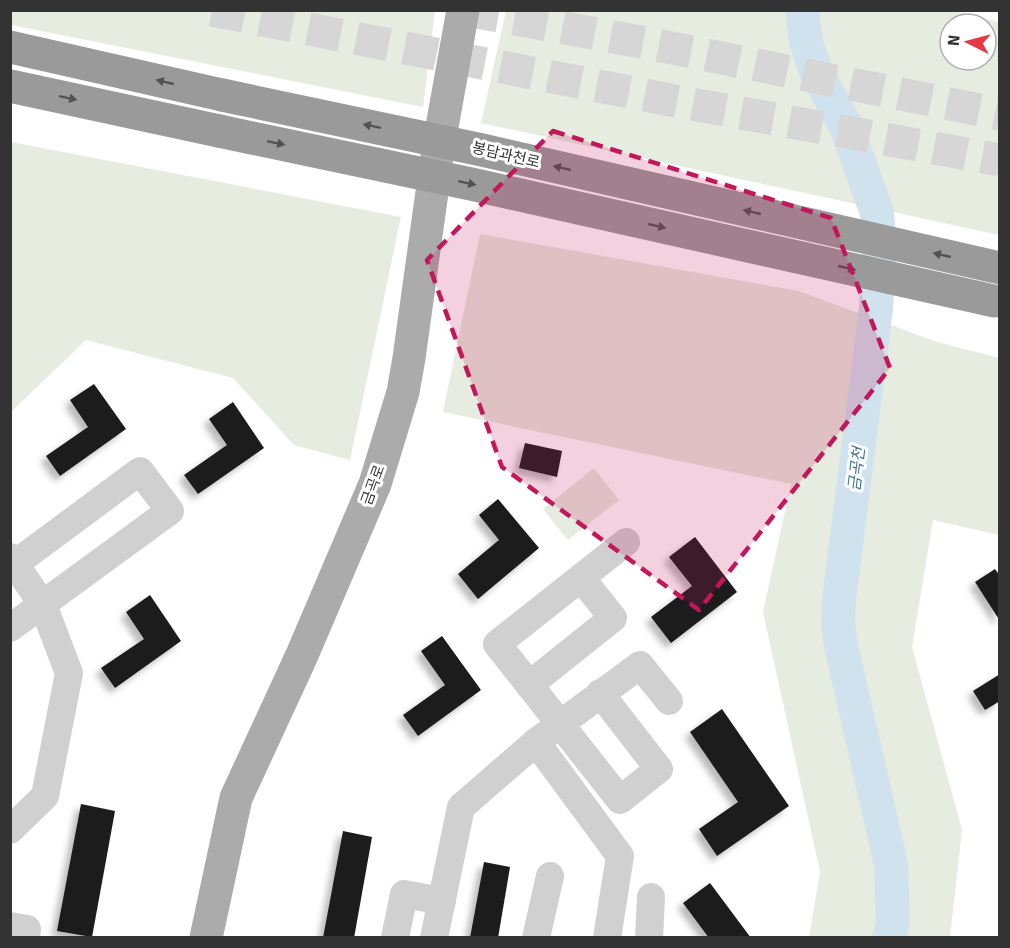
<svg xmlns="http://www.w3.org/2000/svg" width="1010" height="948" font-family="Signika,'Noto Sans KR',sans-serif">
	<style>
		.green { fill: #e6ecdf; fill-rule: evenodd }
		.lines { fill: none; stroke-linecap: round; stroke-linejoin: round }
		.river { stroke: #cfe2ee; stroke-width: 34 }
		.building { fill: #1a1a1a; filter: url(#shadow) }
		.highway-tunnel { stroke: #d6d6d6; stroke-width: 33; stroke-dasharray: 33 16; stroke-linecap: butt }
		.minor { stroke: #d0d0d0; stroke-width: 28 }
		.major { stroke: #ababab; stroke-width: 33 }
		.highway { stroke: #9a9a9a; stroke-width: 33 }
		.highway-bridge { stroke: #9a9a9a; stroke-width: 33 }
		.oneway { fill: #525252 }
		.marked { fill: #c2185b; fill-opacity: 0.2; stroke: #c2185b; stroke-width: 4.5; stroke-dasharray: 12 8; stroke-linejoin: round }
		.labels { text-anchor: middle; stroke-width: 6; stroke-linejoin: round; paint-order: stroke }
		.street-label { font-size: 15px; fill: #333; stroke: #fff }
		.water-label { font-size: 16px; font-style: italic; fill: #3f7597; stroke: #fff }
	</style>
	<defs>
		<filter id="shadow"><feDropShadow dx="-5.5" dy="5.5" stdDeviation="3" flood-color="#0004"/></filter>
	</defs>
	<rect width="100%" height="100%" fill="#fff"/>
	<g class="green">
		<polygon points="10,11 11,10 435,11 423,107 11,25"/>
		<path d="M506,11l443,-1 50,12v213l-518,-112zM950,24h36v36h-36z"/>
		<polygon points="11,142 401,217 350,460 294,445 233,378 86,340 11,412"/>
		<polygon points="480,234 799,291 937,342 999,358 999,535 933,520 912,647 962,830 950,937 809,937 820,872 763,612 791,484 443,412"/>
		<polygon points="594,468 619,500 568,540 543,509"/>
	</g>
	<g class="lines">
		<polyline class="river" points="802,10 806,42 817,74 846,126 877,213 880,250 876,308 839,600 838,623 841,646 891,864 893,923 889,938"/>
	</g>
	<g class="building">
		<polygon points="94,384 126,429 60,476 46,456 88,427 70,400"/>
		<polygon points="233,402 264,448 198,494 184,475 227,445 209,419"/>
		<polygon points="525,443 562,451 557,477 519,468"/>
		<polygon points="498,499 539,548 478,599 458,574 499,540 479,515"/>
		<polygon points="695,537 737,592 671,643 651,617 692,586 669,557"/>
		<polygon points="995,569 1000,576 1000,621 975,582"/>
		<polygon points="150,595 181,641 115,688 101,668 144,639 126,612"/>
		<polygon points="442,636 481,690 418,736 403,715 445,685 421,651"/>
		<polygon points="1000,674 1000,701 985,710 973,691"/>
		<polygon points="722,709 789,806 717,856 699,829 738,802 690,732"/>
		<polygon points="81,804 115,811 92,937 57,931"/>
		<polygon points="343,831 372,837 354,938 323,938"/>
		<polygon points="484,862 510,867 498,938 470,938"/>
		<polygon points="710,883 751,938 709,938 683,903"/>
	</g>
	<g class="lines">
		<g class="highway-tunnel">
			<polyline points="212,10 670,100 1000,160"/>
			<polyline points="466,10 652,44 1000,114"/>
		</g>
		<g class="minor">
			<polyline points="10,557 43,605 69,673 45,796 10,830"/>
			<polyline points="10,628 170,511 140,471 16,563"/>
			<polyline points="529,685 613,618 581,578"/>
			<polyline points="600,693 659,769 620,800 497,644 626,542"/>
			<polyline points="536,742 620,856 607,938"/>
			<polyline points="10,926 27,929 26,938"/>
			<polyline points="395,938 404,894 442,901"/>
			<polyline points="434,938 461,807 536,742 640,665 669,701"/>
			<polyline points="536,938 550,876"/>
			<polyline points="649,938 651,897"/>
		</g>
		<polyline class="major" points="206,938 236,798 302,655 375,484 403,392 409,358 438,149 463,10"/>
		<g class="highway">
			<polyline points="10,47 222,95"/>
			<polyline points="10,86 219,131"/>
		</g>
		<g class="highway-bridge">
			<polyline points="222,95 482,150 1000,268"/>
			<polyline points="219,131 471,184 994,301"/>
		</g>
	</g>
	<defs><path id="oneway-solid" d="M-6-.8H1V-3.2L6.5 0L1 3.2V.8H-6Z" transform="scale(1.5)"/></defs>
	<g class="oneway">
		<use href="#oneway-solid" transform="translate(165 82) rotate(-167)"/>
		<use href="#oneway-solid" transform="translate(68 98) rotate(12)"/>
		<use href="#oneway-solid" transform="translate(372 126) rotate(-168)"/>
		<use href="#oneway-solid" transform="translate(276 143) rotate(12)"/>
		<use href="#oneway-solid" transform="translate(562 168) rotate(-167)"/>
		<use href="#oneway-solid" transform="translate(467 183) rotate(12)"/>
		<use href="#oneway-solid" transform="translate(752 212) rotate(-167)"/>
		<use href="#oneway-solid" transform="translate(657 226) rotate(13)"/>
		<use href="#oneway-solid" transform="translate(942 255) rotate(-167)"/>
		<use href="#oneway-solid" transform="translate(847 268) rotate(13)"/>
	</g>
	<path class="marked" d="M553,131l278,87 59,150 -191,242 -197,-143 -75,-207z"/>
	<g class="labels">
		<g class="street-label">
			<text transform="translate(506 155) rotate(13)" y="5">봉담과천로</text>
			<text transform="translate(373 485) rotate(-70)" y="5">금곡로</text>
		</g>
		<g class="water-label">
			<text transform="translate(856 469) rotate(-83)" y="6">금곡천</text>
		</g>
	</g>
	<rect width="1010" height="948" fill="none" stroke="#333333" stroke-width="24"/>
	<g transform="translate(968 42) rotate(276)"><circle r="28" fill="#ffffff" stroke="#adadad" stroke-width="1.5"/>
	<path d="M0-4.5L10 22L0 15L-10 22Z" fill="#e63946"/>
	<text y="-9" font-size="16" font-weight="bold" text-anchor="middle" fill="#333333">N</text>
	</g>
</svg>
